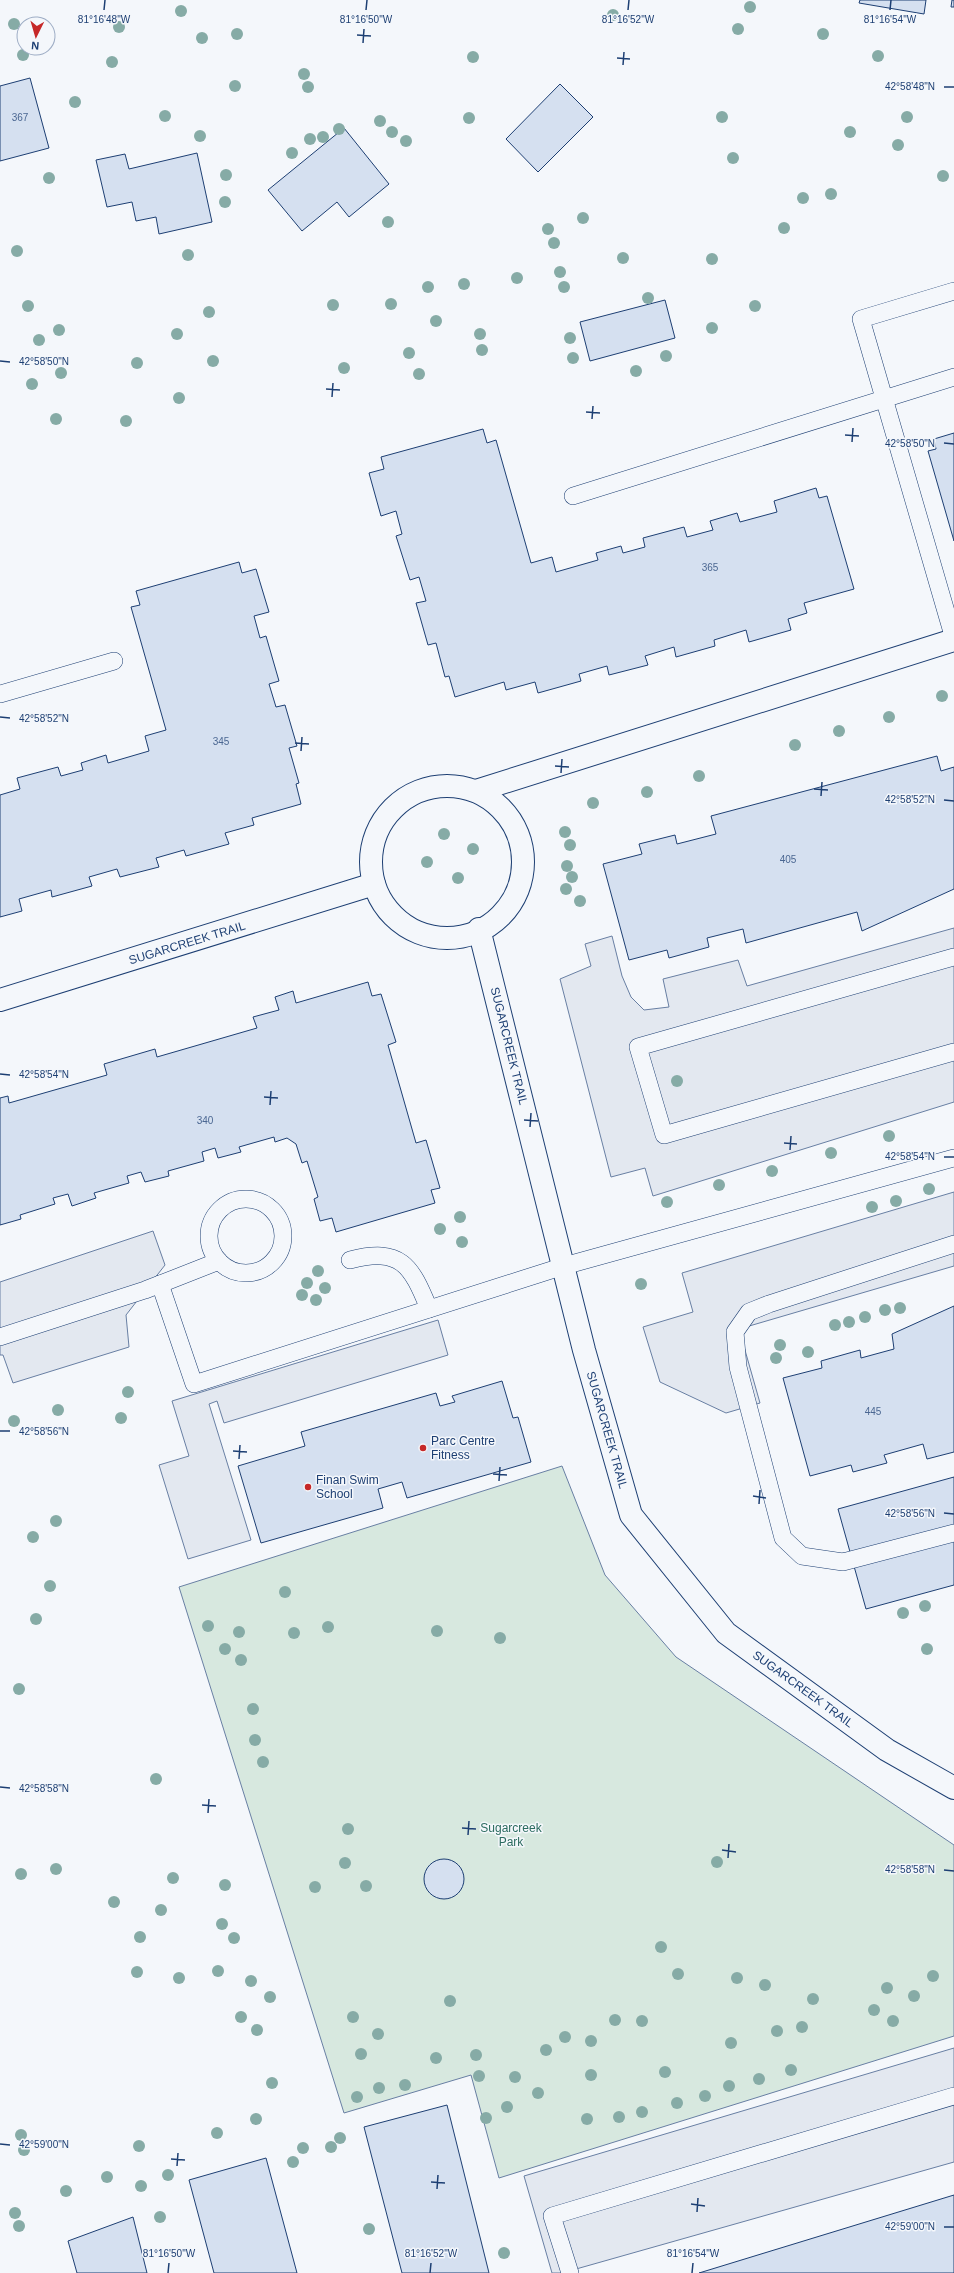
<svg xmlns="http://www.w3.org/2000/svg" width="954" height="2273" font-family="Arial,sans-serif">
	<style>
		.green { fill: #d7e8df; stroke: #687fa3 }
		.parking { fill: #e3e8f0; stroke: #687fa3 }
		.building { fill: #d5e0f0; stroke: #1d3f73 }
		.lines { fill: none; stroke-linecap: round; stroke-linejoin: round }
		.service-casing { stroke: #1d3f73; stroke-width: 18 }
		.minor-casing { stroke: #1d3f73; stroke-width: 24 }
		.service { stroke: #f4f7fb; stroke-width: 17 }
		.minor { stroke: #f4f7fb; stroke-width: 22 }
		.tree { fill: #86aba6 }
		.ticks { fill: none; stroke: #1d3f73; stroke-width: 1.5 }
		.poi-dot { fill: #c62828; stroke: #f4f7fb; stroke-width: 1.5 }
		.labels { text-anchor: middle; stroke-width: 3; stroke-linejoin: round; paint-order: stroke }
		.number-label { font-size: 10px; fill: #4b6792 }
		.street-label { font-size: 12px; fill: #1d3f73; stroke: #f4f7fb }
		.poi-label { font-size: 12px; fill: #1d3f73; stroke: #f4f7fb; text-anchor: start }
		.park-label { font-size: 12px; fill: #2c6c60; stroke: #f4f7fb }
		.ticks-label { font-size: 10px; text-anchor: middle; fill: #1d3f73; stroke: #f4f7fb; stroke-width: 3; stroke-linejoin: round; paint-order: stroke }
	</style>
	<rect width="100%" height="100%" fill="#f4f7fb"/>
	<polygon class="green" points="562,1466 605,1575 676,1657 954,1845 954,2036 499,2178 471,2075 344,2113 179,1587"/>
	<g class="parking">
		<polygon points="954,928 954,1102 653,1196 645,1168 611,1177 560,979 591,966 585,944 612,936 622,976 631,997 644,1010 669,1007 663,979 738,960 747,986"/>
		<polygon points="954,1192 954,1266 739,1329 760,1403 726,1413 660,1382 643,1327 693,1312 682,1273"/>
		<polygon points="153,1231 165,1265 126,1315 129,1347 13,1383 3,1355 0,1355 0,1282"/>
		<polygon points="438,1320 448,1355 224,1423 217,1401 209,1404 251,1540 188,1559 159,1465 189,1456 172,1401"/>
		<polygon points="954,2048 954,2162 562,2273 552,2273 524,2176"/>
	</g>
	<g class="building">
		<polygon points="860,0 926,0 924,14 859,3"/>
		<polygon points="952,0 954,0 954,7 951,7"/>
		<polygon points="30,78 49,148 0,161 0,86"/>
		<polygon points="560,84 593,117 538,172 506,139"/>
		<polygon points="344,128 389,184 349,217 337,202 302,231 268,190"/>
		<polygon points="197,153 212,222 159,234 156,217 136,221 132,202 107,207 96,160 125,154 129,169"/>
		<polygon points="665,300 675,338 590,361 580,322"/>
		<polygon points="483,429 487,443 496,440 531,563 552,557 556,572 598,560 596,553 621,546 623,553 645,547 643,538 684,527 687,537 713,530 710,521 737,513 740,522 777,512 774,501 816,488 819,498 827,496 854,589 804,603 807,613 788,619 791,630 749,642 746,630 714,640 715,646 676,657 674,647 645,656 648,665 609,675 607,666 579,674 581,681 538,693 535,682 506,690 504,682 455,697 449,676 445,677 436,643 428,645 416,603 426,601 419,577 410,580 396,536 402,534 396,511 381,516 369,473 384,469 381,457"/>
		<polygon points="954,433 954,541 928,451 936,449 934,439"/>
		<polygon points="239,562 242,573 256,569 269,612 254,616 260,638 266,636 279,681 269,684 276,707 285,705 297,746 289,748 299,783 296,784 301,804 252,818 254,825 225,833 229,844 186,856 184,850 156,858 159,867 120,877 117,869 89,877 92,886 52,897 51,890 19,899 22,911 0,917 0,795 20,789 17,778 58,767 61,776 83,770 81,763 106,755 108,763 149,751 145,736 166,730 131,607 140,605 136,591"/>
		<polygon points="937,756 941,771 954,767 954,889 862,931 857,912 746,943 743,929 707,938 709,947 669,958 667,950 629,960 603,864 642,854 639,844 675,835 677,844 716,834 711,816"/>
		<polygon points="368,982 372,996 381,994 396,1042 388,1045 416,1143 426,1140 440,1188 431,1190 435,1203 336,1232 332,1218 320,1221 314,1199 318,1197 307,1161 302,1163 296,1144 287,1138 275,1142 274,1137 239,1147 241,1152 218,1158 215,1148 202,1152 204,1161 168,1171 169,1176 145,1182 141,1172 127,1176 129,1183 94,1193 96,1198 72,1206 68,1194 53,1198 55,1204 20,1215 21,1219 0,1225 0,1098 8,1096 9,1103 107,1075 104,1064 155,1049 157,1057 257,1028 253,1017 279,1010 275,997 293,991 296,1003"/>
		<polygon points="954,1306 954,1452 927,1459 923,1444 884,1455 887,1463 853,1472 851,1465 810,1476 783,1378 822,1368 821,1361 860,1350 861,1358 894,1349 892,1334"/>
		<polygon points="502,1381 513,1418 518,1417 531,1462 407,1498 402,1482 378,1489 383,1508 261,1543 238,1466 305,1446 301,1432 436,1393 440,1406 455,1402 452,1396"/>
		<polygon points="954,1477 954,1585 866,1609 838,1509"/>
		<circle cx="444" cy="1879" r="20"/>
		<polygon points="447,2105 489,2273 402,2273 364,2127"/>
		<polygon points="266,2158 297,2273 214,2273 189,2180"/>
		<polygon points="954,2195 954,2273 699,2273"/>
		<polygon points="133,2217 147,2273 77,2273 68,2241"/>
	</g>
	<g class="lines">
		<g class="service-casing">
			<g id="service">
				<polyline points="954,291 861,319 954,639"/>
				<polyline points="573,496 954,377"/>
				<polyline points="0,694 114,661"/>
				<polyline points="954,957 638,1047 664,1135 954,1052"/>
				<circle cx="246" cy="1236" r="37"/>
				<polyline points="954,1244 769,1304 749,1312 735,1332 738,1367 783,1538 802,1556 843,1562 954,1533"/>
				<path d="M350,1260c51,-13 61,5 79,49"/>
				<polyline points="160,1284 194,1384 564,1266 954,1158"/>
				<polyline points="0,1337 145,1290 219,1261"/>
				<polyline points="570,2273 552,2216 954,2096"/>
			</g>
		</g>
		<g class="minor-casing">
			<g id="minor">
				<circle cx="447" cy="862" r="76"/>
				<polyline points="476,791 954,640"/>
				<polyline points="479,929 584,1350 631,1515 726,1633 887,1750 954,1788"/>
				<polyline points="0,1000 374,884"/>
			</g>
		</g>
		<use href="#service" class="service"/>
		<use href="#minor" class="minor"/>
	</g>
	<g class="tree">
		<circle cx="750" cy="7" r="6"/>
		<circle cx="181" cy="11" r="6"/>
		<circle cx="613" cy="15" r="6"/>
		<circle cx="14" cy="24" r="6"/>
		<circle cx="119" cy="27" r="6"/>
		<circle cx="738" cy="29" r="6"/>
		<circle cx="237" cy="34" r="6"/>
		<circle cx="823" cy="34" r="6"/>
		<circle cx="202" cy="38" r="6"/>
		<circle cx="23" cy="55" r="6"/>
		<circle cx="878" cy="56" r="6"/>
		<circle cx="473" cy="57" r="6"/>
		<circle cx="112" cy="62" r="6"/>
		<circle cx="304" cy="74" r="6"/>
		<circle cx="235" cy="86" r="6"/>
		<circle cx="308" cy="87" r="6"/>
		<circle cx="75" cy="102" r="6"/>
		<circle cx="165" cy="116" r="6"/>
		<circle cx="722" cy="117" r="6"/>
		<circle cx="907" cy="117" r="6"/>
		<circle cx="469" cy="118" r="6"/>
		<circle cx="380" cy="121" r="6"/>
		<circle cx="339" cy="129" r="6"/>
		<circle cx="392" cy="132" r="6"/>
		<circle cx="850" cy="132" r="6"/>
		<circle cx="200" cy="136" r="6"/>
		<circle cx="323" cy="137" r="6"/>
		<circle cx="310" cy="139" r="6"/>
		<circle cx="406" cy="141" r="6"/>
		<circle cx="898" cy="145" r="6"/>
		<circle cx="292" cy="153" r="6"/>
		<circle cx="733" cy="158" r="6"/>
		<circle cx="226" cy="175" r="6"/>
		<circle cx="943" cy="176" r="6"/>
		<circle cx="49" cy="178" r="6"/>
		<circle cx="831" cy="194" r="6"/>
		<circle cx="803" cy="198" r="6"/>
		<circle cx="225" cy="202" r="6"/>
		<circle cx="583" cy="218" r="6"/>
		<circle cx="388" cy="222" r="6"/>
		<circle cx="784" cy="228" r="6"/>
		<circle cx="548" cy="229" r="6"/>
		<circle cx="554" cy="243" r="6"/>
		<circle cx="17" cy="251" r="6"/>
		<circle cx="188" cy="255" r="6"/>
		<circle cx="623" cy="258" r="6"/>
		<circle cx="712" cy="259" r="6"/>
		<circle cx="560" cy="272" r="6"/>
		<circle cx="517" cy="278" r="6"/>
		<circle cx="464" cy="284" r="6"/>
		<circle cx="428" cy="287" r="6"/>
		<circle cx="564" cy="287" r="6"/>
		<circle cx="648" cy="298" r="6"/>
		<circle cx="391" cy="304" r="6"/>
		<circle cx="333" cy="305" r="6"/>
		<circle cx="28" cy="306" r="6"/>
		<circle cx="755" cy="306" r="6"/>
		<circle cx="209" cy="312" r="6"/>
		<circle cx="436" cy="321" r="6"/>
		<circle cx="712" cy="328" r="6"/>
		<circle cx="59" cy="330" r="6"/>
		<circle cx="177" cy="334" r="6"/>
		<circle cx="480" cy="334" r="6"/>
		<circle cx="570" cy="338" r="6"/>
		<circle cx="39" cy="340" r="6"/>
		<circle cx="482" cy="350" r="6"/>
		<circle cx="409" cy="353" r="6"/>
		<circle cx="666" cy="356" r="6"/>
		<circle cx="573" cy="358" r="6"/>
		<circle cx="213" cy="361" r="6"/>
		<circle cx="137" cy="363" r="6"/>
		<circle cx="344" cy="368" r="6"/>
		<circle cx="636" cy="371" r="6"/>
		<circle cx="61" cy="373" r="6"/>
		<circle cx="419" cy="374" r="6"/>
		<circle cx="32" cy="384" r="6"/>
		<circle cx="179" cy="398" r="6"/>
		<circle cx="56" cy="419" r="6"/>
		<circle cx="126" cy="421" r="6"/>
		<circle cx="942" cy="696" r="6"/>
		<circle cx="889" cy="717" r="6"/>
		<circle cx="839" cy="731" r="6"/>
		<circle cx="795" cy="745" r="6"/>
		<circle cx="699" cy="776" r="6"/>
		<circle cx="647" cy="792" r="6"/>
		<circle cx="593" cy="803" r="6"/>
		<circle cx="565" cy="832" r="6"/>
		<circle cx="444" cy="834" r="6"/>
		<circle cx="570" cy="845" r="6"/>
		<circle cx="473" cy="849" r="6"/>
		<circle cx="427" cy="862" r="6"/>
		<circle cx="567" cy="866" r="6"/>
		<circle cx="572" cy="877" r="6"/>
		<circle cx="458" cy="878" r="6"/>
		<circle cx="566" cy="889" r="6"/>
		<circle cx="580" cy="901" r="6"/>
		<circle cx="677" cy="1081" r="6"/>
		<circle cx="889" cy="1136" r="6"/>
		<circle cx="831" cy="1153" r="6"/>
		<circle cx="772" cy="1171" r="6"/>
		<circle cx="719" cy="1185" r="6"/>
		<circle cx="929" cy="1189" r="6"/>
		<circle cx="896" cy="1201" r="6"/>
		<circle cx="667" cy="1202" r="6"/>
		<circle cx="872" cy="1207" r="6"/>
		<circle cx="460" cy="1217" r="6"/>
		<circle cx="440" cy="1229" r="6"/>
		<circle cx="462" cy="1242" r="6"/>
		<circle cx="318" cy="1271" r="6"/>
		<circle cx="307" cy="1283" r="6"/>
		<circle cx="641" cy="1284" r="6"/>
		<circle cx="325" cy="1288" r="6"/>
		<circle cx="302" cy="1295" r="6"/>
		<circle cx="316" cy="1300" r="6"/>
		<circle cx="900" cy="1308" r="6"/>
		<circle cx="885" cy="1310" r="6"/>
		<circle cx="865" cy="1317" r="6"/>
		<circle cx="849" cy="1322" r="6"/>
		<circle cx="835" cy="1325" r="6"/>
		<circle cx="780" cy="1345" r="6"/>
		<circle cx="808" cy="1352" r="6"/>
		<circle cx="776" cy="1358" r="6"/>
		<circle cx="128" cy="1392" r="6"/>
		<circle cx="58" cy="1410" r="6"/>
		<circle cx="121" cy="1418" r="6"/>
		<circle cx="14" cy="1421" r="6"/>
		<circle cx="56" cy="1521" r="6"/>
		<circle cx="33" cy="1537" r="6"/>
		<circle cx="50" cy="1586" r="6"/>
		<circle cx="285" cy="1592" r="6"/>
		<circle cx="925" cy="1606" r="6"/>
		<circle cx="903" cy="1613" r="6"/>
		<circle cx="36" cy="1619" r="6"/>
		<circle cx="208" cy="1626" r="6"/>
		<circle cx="328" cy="1627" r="6"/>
		<circle cx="437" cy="1631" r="6"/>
		<circle cx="239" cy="1632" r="6"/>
		<circle cx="294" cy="1633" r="6"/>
		<circle cx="500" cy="1638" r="6"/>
		<circle cx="225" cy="1649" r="6"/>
		<circle cx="927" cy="1649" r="6"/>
		<circle cx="241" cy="1660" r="6"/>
		<circle cx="19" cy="1689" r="6"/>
		<circle cx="253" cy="1709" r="6"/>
		<circle cx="255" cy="1740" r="6"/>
		<circle cx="263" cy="1762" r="6"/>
		<circle cx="156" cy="1779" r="6"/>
		<circle cx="348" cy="1829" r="6"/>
		<circle cx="717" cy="1862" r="6"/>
		<circle cx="345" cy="1863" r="6"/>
		<circle cx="56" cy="1869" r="6"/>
		<circle cx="21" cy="1874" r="6"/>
		<circle cx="173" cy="1878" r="6"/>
		<circle cx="225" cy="1885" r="6"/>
		<circle cx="366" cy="1886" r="6"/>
		<circle cx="315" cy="1887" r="6"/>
		<circle cx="114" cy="1902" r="6"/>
		<circle cx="161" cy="1910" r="6"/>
		<circle cx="222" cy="1924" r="6"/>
		<circle cx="140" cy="1937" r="6"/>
		<circle cx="234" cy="1938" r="6"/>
		<circle cx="661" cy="1947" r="6"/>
		<circle cx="218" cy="1971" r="6"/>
		<circle cx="137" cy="1972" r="6"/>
		<circle cx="678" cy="1974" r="6"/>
		<circle cx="933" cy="1976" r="6"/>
		<circle cx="179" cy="1978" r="6"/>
		<circle cx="737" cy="1978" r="6"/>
		<circle cx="251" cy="1981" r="6"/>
		<circle cx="765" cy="1985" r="6"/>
		<circle cx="887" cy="1988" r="6"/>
		<circle cx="914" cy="1996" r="6"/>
		<circle cx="270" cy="1997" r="6"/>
		<circle cx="813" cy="1999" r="6"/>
		<circle cx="450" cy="2001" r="6"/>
		<circle cx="874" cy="2010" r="6"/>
		<circle cx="241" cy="2017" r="6"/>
		<circle cx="353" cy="2017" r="6"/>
		<circle cx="615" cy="2020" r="6"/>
		<circle cx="642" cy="2021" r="6"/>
		<circle cx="893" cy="2021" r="6"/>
		<circle cx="802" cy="2027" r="6"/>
		<circle cx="257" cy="2030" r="6"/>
		<circle cx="777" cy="2031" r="6"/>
		<circle cx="378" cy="2034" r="6"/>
		<circle cx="565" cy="2037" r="6"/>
		<circle cx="591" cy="2041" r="6"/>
		<circle cx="731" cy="2043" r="6"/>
		<circle cx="546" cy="2050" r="6"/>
		<circle cx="361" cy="2054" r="6"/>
		<circle cx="476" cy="2055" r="6"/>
		<circle cx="436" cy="2058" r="6"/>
		<circle cx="791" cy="2070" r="6"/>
		<circle cx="665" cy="2072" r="6"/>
		<circle cx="591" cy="2075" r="6"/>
		<circle cx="479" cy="2076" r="6"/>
		<circle cx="515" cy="2077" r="6"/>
		<circle cx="759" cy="2079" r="6"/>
		<circle cx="272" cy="2083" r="6"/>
		<circle cx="405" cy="2085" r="6"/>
		<circle cx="729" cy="2086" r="6"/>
		<circle cx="379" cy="2088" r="6"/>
		<circle cx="538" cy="2093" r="6"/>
		<circle cx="705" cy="2096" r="6"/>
		<circle cx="357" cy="2097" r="6"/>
		<circle cx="677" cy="2103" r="6"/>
		<circle cx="507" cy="2107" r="6"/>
		<circle cx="642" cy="2112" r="6"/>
		<circle cx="619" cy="2117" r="6"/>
		<circle cx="486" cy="2118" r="6"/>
		<circle cx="256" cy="2119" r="6"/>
		<circle cx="587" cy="2119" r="6"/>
		<circle cx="217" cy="2133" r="6"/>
		<circle cx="21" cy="2135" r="6"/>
		<circle cx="340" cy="2138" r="6"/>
		<circle cx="139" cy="2146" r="6"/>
		<circle cx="331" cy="2147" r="6"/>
		<circle cx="303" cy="2148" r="6"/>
		<circle cx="24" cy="2150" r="6"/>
		<circle cx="293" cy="2162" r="6"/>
		<circle cx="168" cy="2175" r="6"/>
		<circle cx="107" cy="2177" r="6"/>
		<circle cx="141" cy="2186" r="6"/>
		<circle cx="66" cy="2191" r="6"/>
		<circle cx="15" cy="2213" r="6"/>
		<circle cx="160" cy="2217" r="6"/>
		<circle cx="19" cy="2226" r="6"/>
		<circle cx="369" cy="2229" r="6"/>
		<circle cx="504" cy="2253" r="6"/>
	</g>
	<path class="ticks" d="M104,10l1,-10M366,10l1,-10M628,10l1,-10M890,10l1,-10M357,35l14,1M363,43l1,-14M617,58l13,1M623,65l1,-13M944,87h10M0,361l10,1M326,389l14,1M332,397l1,-14M586,412l14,1M592,419l1,-13M845,435l14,1M852,442l1,-14M944,443l10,1M0,717l10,1M295,743l14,1M301,751l1,-14M555,766l14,1M561,773l1,-14M814,789l14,1M821,796l1,-14M944,800l10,1M0,1074l10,1M264,1097l14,1M270,1105l1,-14M524,1120l14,1M530,1127l1,-14M784,1143l13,1M790,1150l1,-14M944,1157h10M0,1431h10M233,1451l14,1M239,1459l1,-14M493,1474l14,1M499,1481l1,-14M753,1496l13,2M759,1504l1,-14M944,1513l10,1M0,1787l10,1M202,1805l14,1M208,1813l1,-14M462,1828l14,1M468,1835l1,-14M722,1850l14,2M728,1858l1,-14M944,1870l10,1M0,2144l10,1M171,2159l14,1M177,2166l1,-13M431,2182l14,1M437,2189l1,-14M691,2204l14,2M697,2212l1,-14M944,2227h10M168,2273l1,-10M430,2273l1,-10M692,2273l1,-10"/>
	<g class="poi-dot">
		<circle cx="423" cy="1448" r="4"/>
		<circle cx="308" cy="1487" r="4"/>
	</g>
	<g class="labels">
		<g class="number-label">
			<text x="20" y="121">367</text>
			<text x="710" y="571">365</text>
			<text x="221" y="745">345</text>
			<text x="788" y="863">405</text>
			<text x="205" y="1124">340</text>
			<text x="873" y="1415">445</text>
		</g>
		<g class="street-label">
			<text transform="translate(187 943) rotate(-17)" y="4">SUGARCREEK TRAIL</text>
			<text transform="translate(509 1046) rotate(76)" y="4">SUGARCREEK TRAIL</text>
			<text transform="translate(607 1430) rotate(74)" y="4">SUGARCREEK TRAIL</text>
			<text transform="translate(803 1689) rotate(36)" y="4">SUGARCREEK TRAIL</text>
		</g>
		<g class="poi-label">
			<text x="431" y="1445">Parc Centre<tspan x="431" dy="14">Fitness</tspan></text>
			<text x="316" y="1484">Finan Swim<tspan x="316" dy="14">School</tspan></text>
		</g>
		<g class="park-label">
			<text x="511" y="1832">Sugarcreek<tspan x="511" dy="14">Park</tspan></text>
		</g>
	</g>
	<g class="ticks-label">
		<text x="366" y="23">81°16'50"W</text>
		<text x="628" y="23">81°16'52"W</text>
		<text x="890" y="23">81°16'54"W</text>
		<text x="104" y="23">81°16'48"W</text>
		<text x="910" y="90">42°58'48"N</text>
		<text x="44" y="365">42°58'50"N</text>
		<text x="910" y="447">42°58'50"N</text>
		<text x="44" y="722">42°58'52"N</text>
		<text x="910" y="803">42°58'52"N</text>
		<text x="44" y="1078">42°58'54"N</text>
		<text x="910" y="1160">42°58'54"N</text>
		<text x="44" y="1435">42°58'56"N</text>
		<text x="910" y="1517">42°58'56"N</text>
		<text x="44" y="1792">42°58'58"N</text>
		<text x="910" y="1873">42°58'58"N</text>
		<text x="44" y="2148">42°59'00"N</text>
		<text x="910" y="2230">42°59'00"N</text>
		<text x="169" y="2257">81°16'50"W</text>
		<text x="431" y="2257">81°16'52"W</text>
		<text x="693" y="2257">81°16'54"W</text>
	</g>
	<g transform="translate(36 36) rotate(185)"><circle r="19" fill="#f4f7fb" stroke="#9eadc5"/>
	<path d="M0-3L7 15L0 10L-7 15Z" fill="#c62828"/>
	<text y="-6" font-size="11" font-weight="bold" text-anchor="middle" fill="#1d3f73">N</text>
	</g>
</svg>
